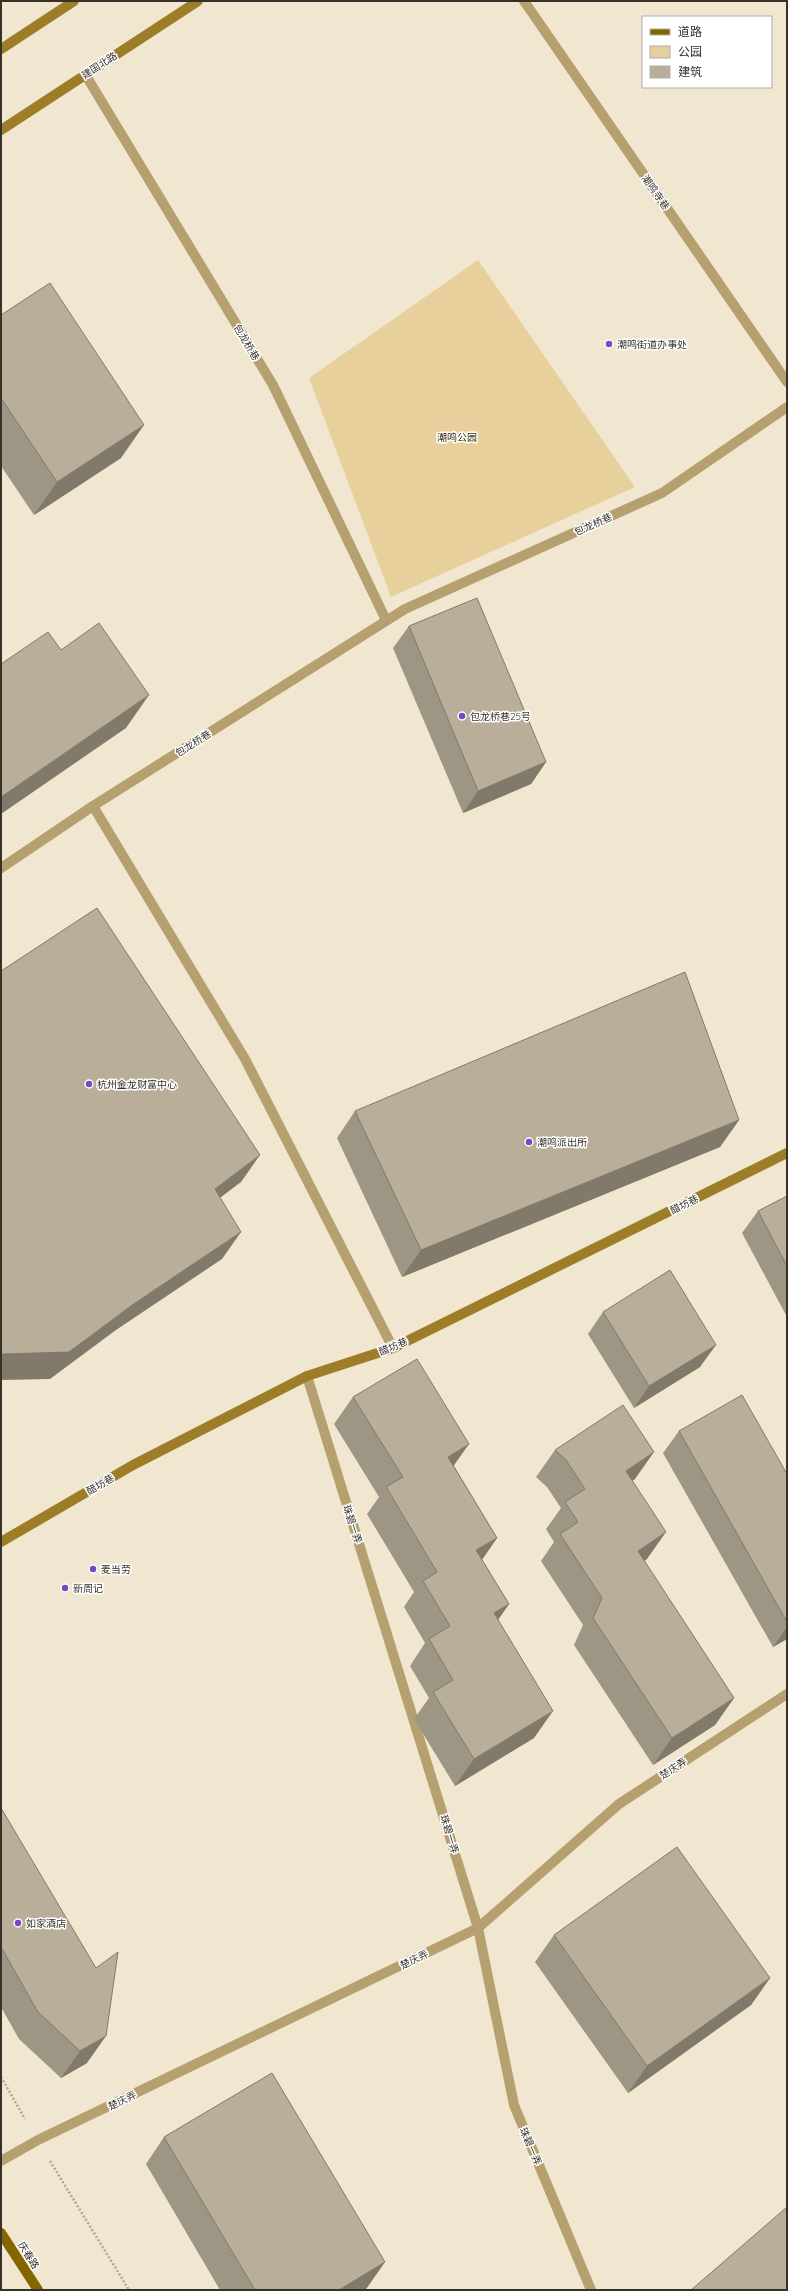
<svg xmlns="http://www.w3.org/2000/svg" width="788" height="2291" font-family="Quicksand,'Noto Sans SC',sans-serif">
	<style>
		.green { fill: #e8d09c }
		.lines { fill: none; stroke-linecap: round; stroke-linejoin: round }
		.path { stroke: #afa795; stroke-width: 2.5; stroke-dasharray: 2 2; stroke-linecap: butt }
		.lane { stroke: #b7a06f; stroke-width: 10 }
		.street { stroke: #b7a06f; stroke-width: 10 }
		.secondary { stroke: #9e7d29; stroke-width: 10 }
		.primary { stroke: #856500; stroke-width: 10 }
		.wall { fill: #9e9684 }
		.shaded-wall { fill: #817a6b }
		.building { fill: #b8ae99; stroke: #817a6b }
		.poi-dot { fill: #7549c1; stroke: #fff; stroke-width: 1.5 }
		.labels { text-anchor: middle; stroke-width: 3; stroke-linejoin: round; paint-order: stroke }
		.street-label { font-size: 10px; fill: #363229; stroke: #fff }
		.poi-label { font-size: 10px; fill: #363229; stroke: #fff; text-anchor: start }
		.park-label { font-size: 10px; fill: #3b2d0d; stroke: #fff }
	</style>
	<rect width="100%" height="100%" fill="#f1e7d0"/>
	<polygon class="green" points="478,260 635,487 391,597 309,378"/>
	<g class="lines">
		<g class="path">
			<polyline points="1,2077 25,2119"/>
			<polyline points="50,2161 129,2290"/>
		</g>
		<g class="lane">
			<polyline points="524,1 787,382"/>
			<polyline points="85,74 273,385 386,620"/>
			<polyline points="93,806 245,1059 393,1348"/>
			<polyline points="307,1376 478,1928 514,2105 591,2290"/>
			<polyline points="1,2161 38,2140 478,1928 619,1804 787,1694"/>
		</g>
		<polyline class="street" points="1,868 93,806 405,609 662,493 787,407"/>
		<g class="secondary">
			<polyline points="1,49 74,1"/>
			<polyline points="1,130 198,1"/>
			<polyline points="1,1542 133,1465 307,1376 393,1348 787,1153"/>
		</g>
		<polyline class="primary" points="1,2233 38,2290"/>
	</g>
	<g class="wall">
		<polygon points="1,315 121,458 34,515 1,466"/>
		<polygon points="409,626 546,762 531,784 463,813 393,648"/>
		<polygon points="355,1111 739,1120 720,1147 402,1277 337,1138"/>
		<polygon points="787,1196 787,1317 742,1233 758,1211"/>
		<polygon points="603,1312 700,1367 634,1408 588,1334"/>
		<polygon points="353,1397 454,1466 497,1538 482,1560 509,1604 498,1620 534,1738 455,1786 414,1719 429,1698 410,1666 425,1643 404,1607 414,1592 367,1514 379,1497 334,1424"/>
		<polygon points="679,1431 787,1474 787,1639 773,1647 663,1453"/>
		<polygon points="555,1450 635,1479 632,1481 647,1559 644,1561 734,1698 715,1725 653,1765 574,1645 583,1625 541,1561 554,1542 546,1529 561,1508 547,1487 536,1477"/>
		<polygon points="1,1808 87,2063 61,2078 19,2039 1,2007"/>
		<polygon points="554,1935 770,1978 751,2005 628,2093 535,1962"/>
		<polygon points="164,2137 385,2262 366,2289 365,2290 220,2290 146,2164"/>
	</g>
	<g class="shaded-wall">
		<polygon points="144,425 121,458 34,515 57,482"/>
		<polygon points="149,695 126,728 1,814 1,797"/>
		<polygon points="546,762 531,784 463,813 478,791"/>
		<polygon points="739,1120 720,1147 402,1277 421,1250"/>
		<polygon points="260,1155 241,1182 196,1216 215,1189"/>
		<polygon points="241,1232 222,1259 116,1330 50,1379 1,1380 1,1354 135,1303"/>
		<polygon points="716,1345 700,1367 634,1408 649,1386"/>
		<polygon points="469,1444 450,1471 448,1457"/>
		<polygon points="654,1452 635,1479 607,1498 626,1471"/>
		<polygon points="666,1532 647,1559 619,1578 638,1551"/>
		<polygon points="497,1538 478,1565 476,1550"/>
		<polygon points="509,1604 490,1631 494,1613"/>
		<polygon points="787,1627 787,1639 773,1647"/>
		<polygon points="734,1698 715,1725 653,1765 672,1738"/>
		<polygon points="553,1711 534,1738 455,1786 474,1759"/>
		<polygon points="770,1978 751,2005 628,2093 647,2066"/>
		<polygon points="106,2036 87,2063 61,2078 80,2051"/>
		<polygon points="385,2262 366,2289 365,2290 339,2290"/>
	</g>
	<g class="building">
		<polygon points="50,283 144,425 57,482 1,398 1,315"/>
		<polygon points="477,598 546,762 478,791 409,626"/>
		<polygon points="99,623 149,695 1,797 1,664 48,632 61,650"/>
		<polygon points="97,908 260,1155 215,1189 241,1232 135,1303 69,1352 1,1354 1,971"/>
		<polygon points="685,972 739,1120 421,1250 355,1111"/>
		<polygon points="787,1196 787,1266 758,1211"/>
		<polygon points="670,1270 716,1345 649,1386 603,1312"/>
		<polygon points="417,1359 469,1444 448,1457 497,1538 476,1550 509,1604 494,1613 553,1711 474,1759 433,1692 453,1680 429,1639 450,1626 423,1581 437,1572 386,1487 403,1477 353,1397"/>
		<polygon points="742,1395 787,1474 787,1622 679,1431"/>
		<polygon points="623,1405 654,1452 626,1471 666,1532 638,1551 734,1698 672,1738 593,1618 602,1598 560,1534 578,1522 565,1502 585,1489 566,1460 555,1450"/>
		<polygon points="1,1808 96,1968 118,1952 106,2036 80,2051 38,2012 1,1947"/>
		<polygon points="677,1847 770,1978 647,2066 554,1935"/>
		<polygon points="272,2073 385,2262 339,2290 255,2290 164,2137"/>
		<polygon points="787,2207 787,2290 691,2290"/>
	</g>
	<g class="poi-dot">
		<circle cx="609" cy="344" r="4"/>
		<circle cx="462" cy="716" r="4"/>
		<circle cx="89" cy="1084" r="4"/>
		<circle cx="529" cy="1142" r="4"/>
		<circle cx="93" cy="1569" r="4"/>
		<circle cx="65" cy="1588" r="4"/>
		<circle cx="18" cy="1923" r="4"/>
	</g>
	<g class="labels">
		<g class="street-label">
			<text transform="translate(99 65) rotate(-33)" y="4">建国北路</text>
			<text transform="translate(656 192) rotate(55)" y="4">潮鸣寺巷</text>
			<text transform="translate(247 342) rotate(59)" y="4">包龙桥巷</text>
			<text transform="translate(593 524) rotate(-24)" y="4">包龙桥巷</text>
			<text transform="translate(193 743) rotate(-32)" y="4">包龙桥巷</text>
			<text transform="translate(684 1204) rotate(-26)" y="4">醋坊巷</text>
			<text transform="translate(393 1346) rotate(-23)" y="4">醋坊巷</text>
			<text transform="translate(100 1484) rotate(-30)" y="4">醋坊巷</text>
			<text transform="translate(353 1524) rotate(72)" y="4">珠碧一弄</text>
			<text transform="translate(673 1768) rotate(-33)" y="4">楚庆弄</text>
			<text transform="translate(450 1834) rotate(73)" y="4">珠碧一弄</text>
			<text transform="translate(414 1959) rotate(-26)" y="4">楚庆弄</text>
			<text transform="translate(122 2100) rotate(-26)" y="4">楚庆弄</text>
			<text transform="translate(531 2146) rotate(67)" y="4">珠碧一弄</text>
			<text transform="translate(29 2255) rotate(58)" y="4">庆春路</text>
		</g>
		<g class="poi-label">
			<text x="617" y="348">潮鸣街道办事处</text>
			<text x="470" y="720">包龙桥巷25号</text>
			<text x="97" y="1088">杭州金龙财富中心</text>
			<text x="537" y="1146">潮鸣派出所</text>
			<text x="101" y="1573">麦当劳</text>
			<text x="73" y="1592">新周记</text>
			<text x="26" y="1927">如家酒店</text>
		</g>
		<g class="park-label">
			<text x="457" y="441">潮鸣公园</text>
		</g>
	</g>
	<rect width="788" height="2291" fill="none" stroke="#363229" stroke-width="4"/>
	<rect x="642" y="16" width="130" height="72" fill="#ffffff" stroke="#afada9"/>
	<rect x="650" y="29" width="20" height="6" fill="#856500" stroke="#afada9"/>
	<text x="678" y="36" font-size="12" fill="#363229">道路</text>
	<rect x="650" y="46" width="20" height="12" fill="#e8d09c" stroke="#afada9"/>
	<text x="678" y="56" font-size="12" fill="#363229">公园</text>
	<rect x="650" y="66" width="20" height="12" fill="#b8ae99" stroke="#afada9"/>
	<text x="678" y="76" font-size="12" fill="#363229">建筑</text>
</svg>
